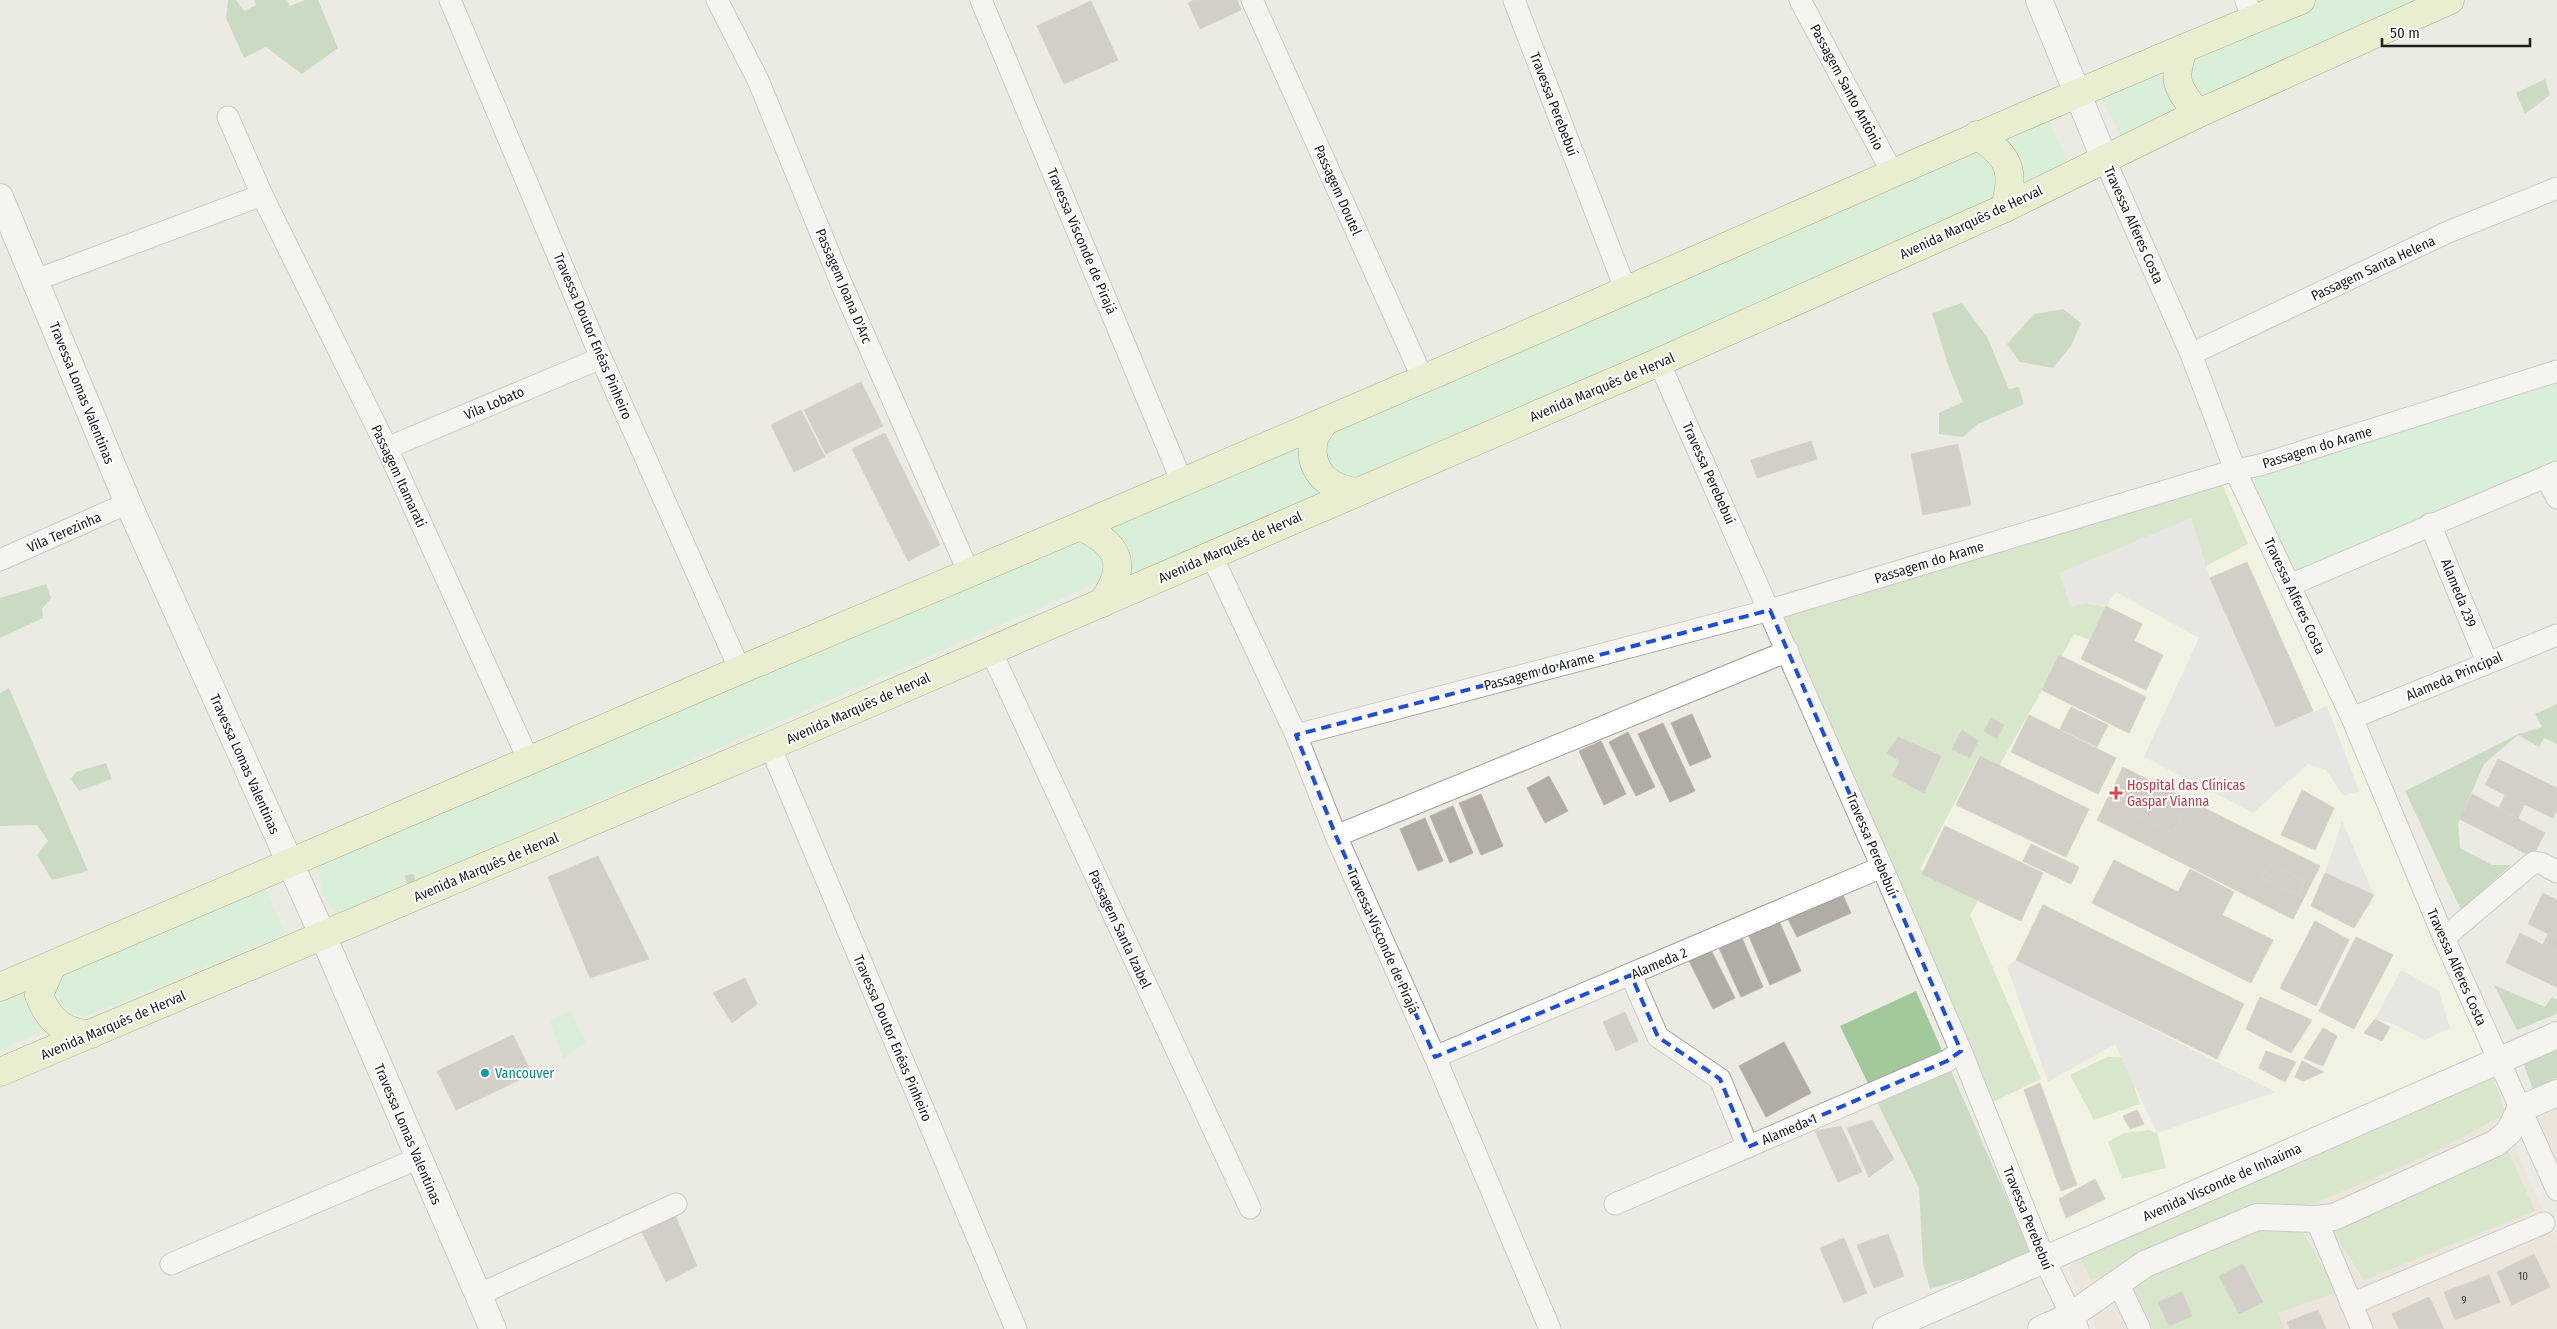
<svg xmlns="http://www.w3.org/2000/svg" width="2557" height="1329" font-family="'Fira Sans Condensed',sans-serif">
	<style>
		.education { fill: #f7fbdd }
		.military { fill: #e9ddd3 }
		.grass { fill: #bfe2ae }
		.forest { fill: #a2c89c }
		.park { fill: #c4f3cf }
		.parking { fill: #e0e0e0 }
		.building { fill: #b1ada6; stroke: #bcb4a7; fill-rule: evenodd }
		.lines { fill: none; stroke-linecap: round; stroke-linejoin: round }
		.minor-casing { stroke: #a0a0a0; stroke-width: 23 }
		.tertiary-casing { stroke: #a0a0a0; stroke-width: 28 }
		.secondary-casing { stroke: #506710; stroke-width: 29 }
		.minor { stroke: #fff; stroke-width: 21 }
		.tertiary { stroke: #fff; stroke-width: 26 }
		.secondary { stroke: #e7f2bb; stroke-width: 28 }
		.marked { fill: none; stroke: #1d4ed8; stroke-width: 4; stroke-dasharray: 10 6; stroke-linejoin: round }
		.health-dot { fill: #e0444e; stroke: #fff; stroke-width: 2 }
		.culture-dot { fill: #0f9aa8; stroke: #fff; stroke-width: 2 }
		.labels { text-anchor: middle; stroke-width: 4; stroke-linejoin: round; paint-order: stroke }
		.number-label { font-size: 11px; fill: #41403e }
		.street-label { font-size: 14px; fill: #1c1c1c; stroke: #fff }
		.health-label { font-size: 14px; fill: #be3a42; stroke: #fff; text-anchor: start }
		.culture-label { font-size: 14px; fill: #0d838f; stroke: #fff; text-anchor: start }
	</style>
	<rect width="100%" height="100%" fill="#ecebe3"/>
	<polygon class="education" points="2235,470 2498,1060 2045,1261 1770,610"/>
	<g class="military">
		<polygon points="2480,1068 2557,1243 2557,1329 2096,1329 2068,1268 2080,1257"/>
		<polygon points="2557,1104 2557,1164 2534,1113"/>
	</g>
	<g class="grass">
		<polygon points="2220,479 2248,544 2206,566 2191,519 2087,603 2106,607 2090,640 2074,634 1999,766 1979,756 1920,869 1978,901 1970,915 2041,1079 1993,1102 1777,612"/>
		<polygon points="2107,1057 2124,1057 2140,1104 2094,1120 2070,1075"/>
		<polygon points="2492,1073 2506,1114 2430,1154 2322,1200 2091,1280 2080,1257"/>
		<polygon points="2149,1130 2157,1133 2166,1168 2122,1179 2108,1142 2124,1133"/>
		<polygon points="2506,1146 2535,1211 2364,1280 2331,1229"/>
		<polygon points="2255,1227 2302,1230 2337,1292 2278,1313 2284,1329 2153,1329 2131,1282"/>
	</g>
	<g class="forest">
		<polygon points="228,0 236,0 244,11 256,5 254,0 287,0 290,6 305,0 318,0 338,48 302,74 266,47 244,58 226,18"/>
		<polygon points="2545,79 2550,95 2525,114 2516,93"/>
		<polygon points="1962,303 1987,337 2009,389 2019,387 2024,404 1978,424 1963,437 1939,434 1939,413 1963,402 1948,365 1932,313"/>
		<polygon points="2063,309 2081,323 2071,346 2053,368 2020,362 2007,344 2034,314"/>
		<polygon points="46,584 51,598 42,609 43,618 0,638 0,598"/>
		<polygon points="9,688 88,871 52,880 37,855 48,841 37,825 0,826 0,693"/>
		<polygon points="2557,704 2557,744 2544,738 2539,747 2518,735 2484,764 2458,824 2460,848 2492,865 2511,865 2461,910 2405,791 2522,732 2519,734 2542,727 2535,714"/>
		<polygon points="106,763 112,779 79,791 71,779 76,772"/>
		<polygon points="2494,985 2545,1007 2552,997 2557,1000 2557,1014 2517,1030"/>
		<polygon points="1916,991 2033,1258 1930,1289 1923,1264 1919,1188 1840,1026"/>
		<polygon points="2557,1042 2557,1078 2533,1089 2521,1057"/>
	</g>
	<g class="park">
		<polygon points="2315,0 2435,0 2197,104 2184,85 2187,52"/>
		<polygon points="2174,59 2189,106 2121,136 2099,94"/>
		<polygon points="2047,118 2069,163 2015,193 1988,138"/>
		<polygon points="1980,148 2001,172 1995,204 1352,485 1325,469 1322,435"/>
		<polygon points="2557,371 2557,472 2290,585 2235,470"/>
		<polygon points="1308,437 1326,494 1121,580 1092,526"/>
		<polygon points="1073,538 1090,541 1108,560 1104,580 337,915 322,894 317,862"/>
		<path d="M262,883l24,51 -201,83c-21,-5 -29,-11 -34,-32l6,-9z"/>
		<polygon points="30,984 48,1029 0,1050 0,997"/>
		<polygon points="570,1010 586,1043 563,1059 550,1021"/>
	</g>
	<g class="parking">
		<polygon points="2191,518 2210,578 2276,727 2327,706 2359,791 2343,796 2326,770 2308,764 2253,813 2144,757 2199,638 2116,592 2106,606 2087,603 2071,607 2059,573"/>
		<polygon points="2342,821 2374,895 2325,873"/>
		<polygon points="2016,960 2073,988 2275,1092 2157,1133 2115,1044 2048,1082 2007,967"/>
		<polygon points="2401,970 2439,991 2450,1028 2425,1040 2391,1023 2375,1019"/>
	</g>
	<g class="building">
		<polygon points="1194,0 1237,0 1241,10 1200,29 1188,3"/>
		<polygon points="1091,1 1118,60 1064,84 1037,26"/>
		<polygon points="861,382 883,426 826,454 804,410"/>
		<polygon points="801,410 825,457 794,472 771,425"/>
		<polygon points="885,433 940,545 908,561 852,449"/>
		<polygon points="1811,441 1817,459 1757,478 1751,460"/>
		<polygon points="1958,444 1971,505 1923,515 1911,454"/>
		<polygon points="2247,562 2313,711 2276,727 2210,578"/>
		<polygon points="2106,606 2142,624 2134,641 2163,655 2146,690 2081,659"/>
		<polygon points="2059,655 2146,697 2129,733 2042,690"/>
		<polygon points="2071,707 2108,725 2097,747 2060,729"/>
		<polygon points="1692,714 1711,757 1690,766 1671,723"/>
		<polygon points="2029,715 2116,758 2098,794 2011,752"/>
		<polygon points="1991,718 2004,725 1997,739 1984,731"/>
		<polygon points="1663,723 1695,791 1670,802 1638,734"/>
		<polygon points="1962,730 1978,741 1970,758 1952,749"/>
		<polygon points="1628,732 1655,787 1636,796 1609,742"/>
		<polygon points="1898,737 1941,756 1924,793 1892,776 1900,761 1887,753"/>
		<polygon points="1601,741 1626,794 1604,805 1579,751"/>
		<polygon points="1980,756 2089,809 2066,857 1956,805"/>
		<polygon points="2498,759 2557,788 2557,810 2553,818 2485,785"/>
		<path d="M2123,767l197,99 -27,53 -196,-99zM2132,793l49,23 -8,17 -49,-24zM2269,864l36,17 -7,14 -36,-17z"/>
		<polygon points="1549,776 1568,811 1545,823 1527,788"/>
		<polygon points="2302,790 2334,808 2315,850 2281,835"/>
		<polygon points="2132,793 2181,816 2173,833 2124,809"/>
		<polygon points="1481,794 1503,846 1481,855 1459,803"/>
		<polygon points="2472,794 2545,833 2532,857 2460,819"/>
		<polygon points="2505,795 2525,804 2518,818 2499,808"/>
		<polygon points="1453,806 1473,853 1450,863 1430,816"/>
		<polygon points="1425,818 1443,861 1418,871 1400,829"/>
		<polygon points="1945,826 2043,873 2021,921 1922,874"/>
		<polygon points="2031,844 2079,867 2071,884 2023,861"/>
		<polygon points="598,856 649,959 590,978 548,877"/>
		<polygon points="2114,860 2178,892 2190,869 2234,892 2222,915 2273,940 2251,983 2092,903"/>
		<polygon points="2269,864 2305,881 2298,895 2262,878"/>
		<polygon points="2325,873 2374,895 2354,928 2311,906"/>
		<polygon points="413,874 417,885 409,888 405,876"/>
		<polygon points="1842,893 1851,913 1797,937 1787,917"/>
		<polygon points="2543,893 2557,900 2557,938 2528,924"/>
		<polygon points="2043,905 2244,1004 2217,1059 2016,960"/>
		<polygon points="1779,921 1801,971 1770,985 1748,934"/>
		<polygon points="2315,921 2349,940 2316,1006 2280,988"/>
		<polygon points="2520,933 2557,952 2557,987 2506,963"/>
		<polygon points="2548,934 2557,938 2557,952 2543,945"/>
		<polygon points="2356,937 2393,955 2354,1029 2319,1011"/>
		<polygon points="1742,938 1763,987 1741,997 1719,948"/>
		<polygon points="1710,948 1735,998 1713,1009 1688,959"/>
		<polygon points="745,978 757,1004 732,1023 713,993"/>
		<polygon points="2260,997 2312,1020 2291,1053 2246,1029"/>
		<polygon points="1625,1012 1638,1041 1616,1051 1603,1022"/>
		<polygon points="2375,1019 2390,1027 2382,1041 2364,1033"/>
		<polygon points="2323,1028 2337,1036 2323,1066 2304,1058"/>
		<polygon points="513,1035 532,1074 456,1110 437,1071"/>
		<polygon points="1784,1042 1811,1093 1766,1117 1739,1066"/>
		<polygon points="2266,1051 2296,1062 2285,1082 2259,1068"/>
		<polygon points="2302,1061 2324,1072 2303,1081 2295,1077"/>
		<polygon points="2040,1083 2077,1185 2061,1191 2024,1090"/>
		<polygon points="2137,1110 2144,1124 2130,1129 2123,1116"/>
		<polygon points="1872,1120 1894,1159 1869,1177 1847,1128"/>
		<polygon points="1841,1126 1862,1172 1838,1182 1815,1131"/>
		<polygon points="2095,1179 2105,1199 2066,1218 2059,1199"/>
		<polygon points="674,1213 697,1266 666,1282 642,1232"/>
		<polygon points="1888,1234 1904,1276 1874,1288 1857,1245"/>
		<polygon points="1844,1238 1867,1293 1844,1303 1820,1248"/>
		<polygon points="2534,1254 2550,1287 2512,1305 2497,1272"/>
		<polygon points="2243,1264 2263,1302 2239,1314 2219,1276"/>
		<polygon points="2489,1275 2500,1302 2455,1320 2444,1292"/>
		<polygon points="2182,1292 2192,1316 2169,1326 2158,1302"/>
		<polygon points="2429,1297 2444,1329 2399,1329 2392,1314"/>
		<polygon points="2318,1310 2326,1329 2290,1329 2287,1322"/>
	</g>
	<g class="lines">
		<g class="minor-casing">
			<g id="minor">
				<polyline points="450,0 601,358 740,670"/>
				<polyline points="717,0 758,80 842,285 969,573"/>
				<polyline points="981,0 1182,482"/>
				<polyline points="1252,0 1423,379"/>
				<polyline points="1514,0 1626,291"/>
				<polyline points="1800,0 1893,174"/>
				<polyline points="2246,0 2252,20"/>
				<polyline points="228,117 262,195 387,448 529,761"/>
				<polyline points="2104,158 2191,354 2235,470 2352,718 2444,938 2557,1190"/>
				<polyline points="36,280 262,195"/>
				<polyline points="2191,354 2448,232 2557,188"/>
				<polyline points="1659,362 1882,867 1961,1051 2045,1261 2078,1329"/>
				<polyline points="387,448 601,358"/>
				<polyline points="2546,477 2557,498"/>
				<polyline points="2430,524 2487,662"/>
				<polyline points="1211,554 1296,735 1336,836 1435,1057 1550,1329"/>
				<polyline points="0,560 128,503"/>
				<polyline points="2290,585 2557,472"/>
				<polyline points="990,649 1250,1208"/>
				<polyline points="2352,718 2557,635"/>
				<polyline points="1296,735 1770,610 2235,470 2260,465 2557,371"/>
				<polyline points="770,746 1016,1329"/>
				<polyline points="1336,836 1788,651"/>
				<polyline points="2444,938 2534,862 2543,864 2557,872"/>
				<polyline points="1631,975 1658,1037 1720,1079 1748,1147"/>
				<polyline points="1435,1057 1882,867"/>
				<polyline points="1615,1204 1947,1061 1961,1051"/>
				<polyline points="2316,1219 2362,1329"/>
				<polyline points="171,1264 419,1158"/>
				<polyline points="2118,1283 2140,1329"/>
				<polyline points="478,1295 676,1204"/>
				<polyline points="2351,1304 2544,1223"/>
			</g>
		</g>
		<g class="tertiary-casing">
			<g id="tertiary">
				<polyline points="2039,0 2104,158"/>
				<polyline points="0,197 128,503 323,936 493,1329"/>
				<polyline points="1886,1329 2557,1035"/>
				<polyline points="2041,1329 2070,1316 2145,1264 2257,1217 2316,1219 2334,1217 2496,1143 2509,1132 2520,1109 2557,1093"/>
			</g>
		</g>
		<g class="secondary-casing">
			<g id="secondary">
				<path d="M2183,49c-11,36 -6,35 14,65"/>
				<path d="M1977,135c33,22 38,35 28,73"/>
				<path d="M1323,423c-3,6 -10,14 -10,21 -4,29 19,46 45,48"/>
				<path d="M1082,527c40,19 45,41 20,76"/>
				<path d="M52,965l-13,30c9,24 25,39 52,39"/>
				<path d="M0,987c248,-104 493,-212 740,-317 228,-97 456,-192 683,-291 292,-126 583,-259 878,-379"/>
				<polyline points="0,1072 770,746 1659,362 2005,208 2197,114 2450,0"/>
			</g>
		</g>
		<use href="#minor" class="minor"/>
		<use href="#tertiary" class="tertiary"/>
		<use href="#secondary" class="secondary"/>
	</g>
	<path d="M0 0H2557V1329H0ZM1770,610l191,441 -14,10 -199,86 -28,-68 -62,-42 -27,-62 -196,82 -99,-221 -40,-101z" fill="#ecebe3" fill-opacity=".55" fill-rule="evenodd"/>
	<path class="marked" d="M1770,610l191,441 -14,10 -199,86 -28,-68 -62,-42 -27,-62 -196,82 -99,-221 -40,-101z"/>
	<path class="health-dot" d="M2113.5 785.5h5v5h5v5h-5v5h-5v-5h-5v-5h5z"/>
	<circle class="culture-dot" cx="485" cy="1073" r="5"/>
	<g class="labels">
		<g class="number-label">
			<text x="2523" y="1280">10</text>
			<text x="2464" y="1304">9</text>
		</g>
		<g class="street-label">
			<text transform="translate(1847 87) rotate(62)" y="5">Passagem Santo Antônio</text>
			<text transform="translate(1554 104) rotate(69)" y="5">Travessa Perebebuí</text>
			<text transform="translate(1338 190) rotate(66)" y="5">Passagem Doutel</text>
			<text transform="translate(1971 222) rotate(-25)" y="5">Avenida Marquês de Herval</text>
			<text transform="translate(2134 225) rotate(66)" y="5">Travessa Alferes Costa</text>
			<text transform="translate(1082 241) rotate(67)" y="5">Travessa Visconde de Pirajá</text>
			<text transform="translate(2373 268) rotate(-25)" y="5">Passagem Santa Helena</text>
			<text transform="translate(844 286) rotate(67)" y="5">Passagem Joana D'Arc</text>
			<text transform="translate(593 336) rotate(67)" y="5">Travessa Doutor Enéas Pinheiro</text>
			<text transform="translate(1602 387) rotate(-23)" y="5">Avenida Marquês de Herval</text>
			<text transform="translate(82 393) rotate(68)" y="5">Travessa Lomas Valentinas</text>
			<text transform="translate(494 403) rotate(-23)" y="5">Vila Lobato</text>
			<text transform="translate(2317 447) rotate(-17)" y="5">Passagem do Arame</text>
			<text transform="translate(1709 473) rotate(66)" y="5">Travessa Perebebuí</text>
			<text transform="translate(399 476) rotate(65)" y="5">Passagem Itamarati</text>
			<text transform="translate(64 532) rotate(-24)" y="5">Vila Terezinha</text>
			<text transform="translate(1230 547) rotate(-24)" y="5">Avenida Marquês de Herval</text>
			<text transform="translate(1929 562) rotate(-17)" y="5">Passagem do Arame</text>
			<text transform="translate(2459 593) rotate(68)" y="5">Alameda 239</text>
			<text transform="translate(2295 596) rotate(65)" y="5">Travessa Alferes Costa</text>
			<text transform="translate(1539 671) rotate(-15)" y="5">Passagem do Arame</text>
			<text transform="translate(2454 676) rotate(-23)" y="5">Alameda Principal</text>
			<text transform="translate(858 708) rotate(-24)" y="5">Avenida Marquês de Herval</text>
			<text transform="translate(245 764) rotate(66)" y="5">Travessa Lomas Valentinas</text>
			<text transform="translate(1872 844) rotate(67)" y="5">Travessa Perebebuí</text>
			<text transform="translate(486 867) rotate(-23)" y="5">Avenida Marquês de Herval</text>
			<text transform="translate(1120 929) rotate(65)" y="5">Passagem Santa Izabel</text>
			<text transform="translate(1383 941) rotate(66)" y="5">Travessa Visconde de Pirajá</text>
			<text transform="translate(1659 963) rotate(-23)" y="5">Alameda 2</text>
			<text transform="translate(2457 967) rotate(66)" y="5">Travessa Alferes Costa</text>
			<text transform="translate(113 1025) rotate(-23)" y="5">Avenida Marquês de Herval</text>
			<text transform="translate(893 1038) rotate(67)" y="5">Travessa Doutor Enéas Pinheiro</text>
			<text transform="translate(1789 1129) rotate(-23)" y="5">Alameda 1</text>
			<text transform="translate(408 1134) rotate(67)" y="5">Travessa Lomas Valentinas</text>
			<text transform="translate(2222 1182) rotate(-24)" y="5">Avenida Visconde de Inhaúma</text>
			<text transform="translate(2028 1218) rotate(68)" y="5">Travessa Perebebuí</text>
		</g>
		<g class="health-label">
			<text x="2127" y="790">Hospital das Clínicas<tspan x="2127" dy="16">Gaspar Vianna</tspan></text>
		</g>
		<g class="culture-label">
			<text x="495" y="1078">Vancouver</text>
		</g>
	</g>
	<path d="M2382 38v8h148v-8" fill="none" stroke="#1c1c1c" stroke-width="2.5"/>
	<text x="2390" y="38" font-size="15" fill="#1c1c1c" stroke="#ffffff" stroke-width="4" paint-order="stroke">50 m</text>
</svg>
